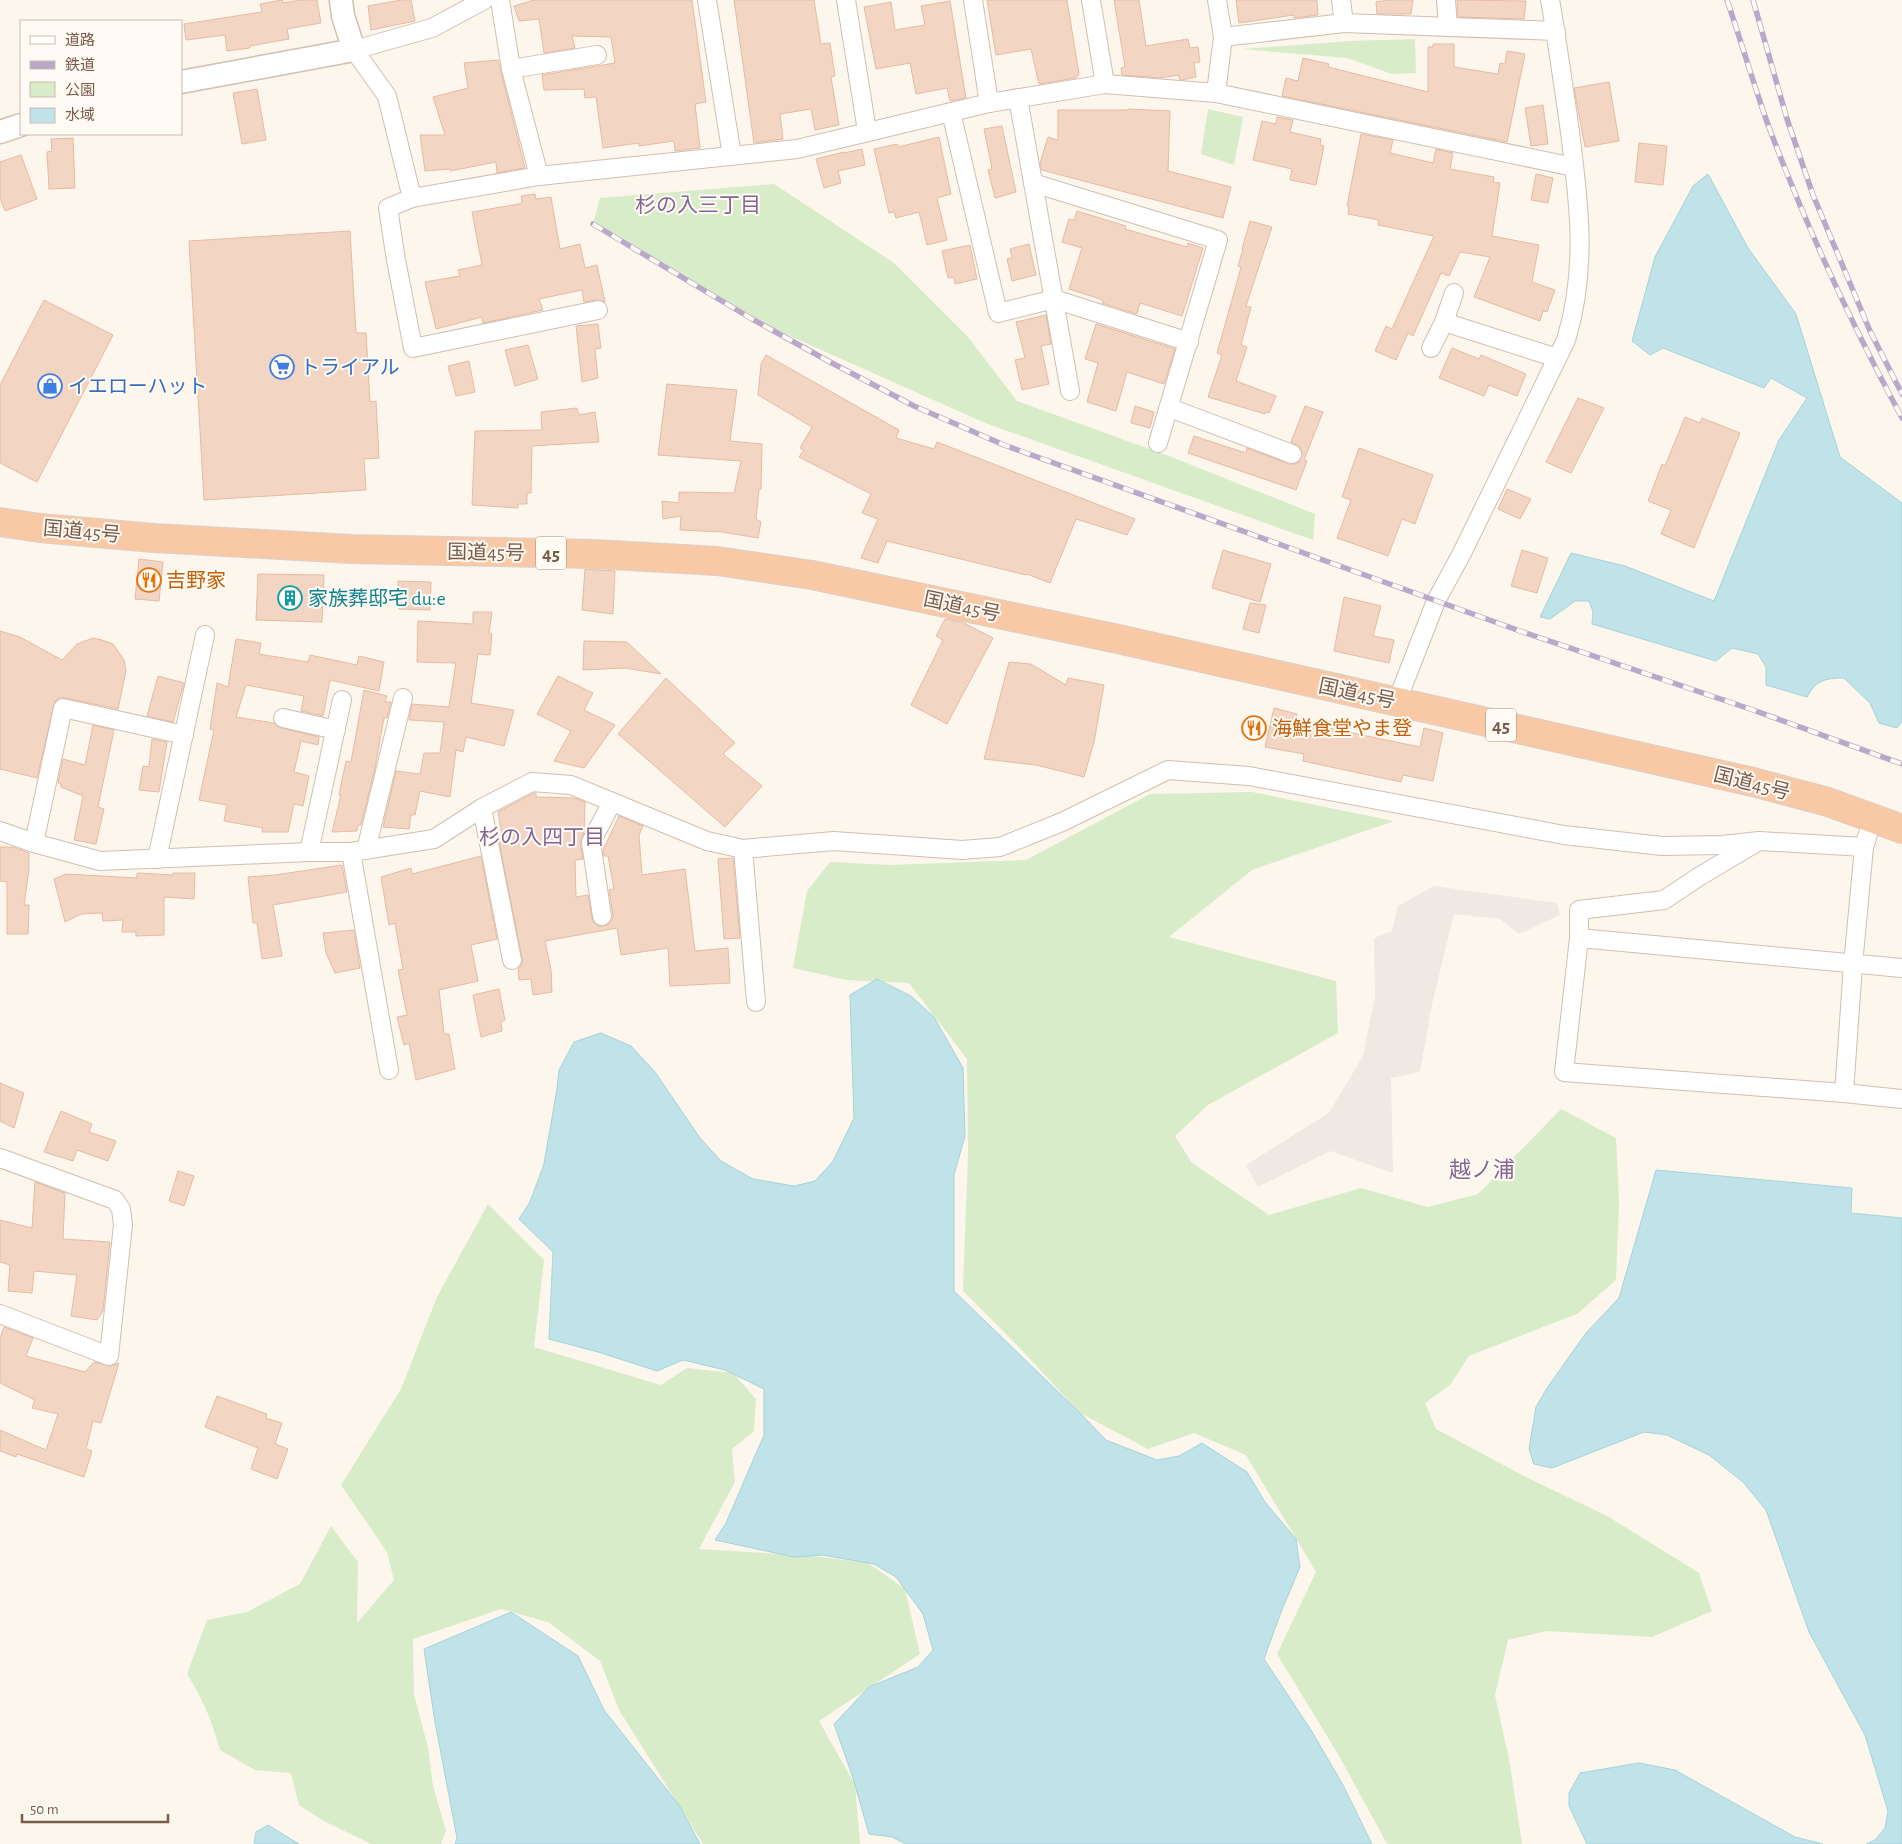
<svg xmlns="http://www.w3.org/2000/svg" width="1902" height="1844" font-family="'Alegreya Sans','Noto Sans JP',sans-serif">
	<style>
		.industrial { fill: #efe9e4 }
		.green { fill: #d8ecc9 }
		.water { fill: #bfe3e8; stroke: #a5d3da }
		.building { fill: #f3d5c3; stroke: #e6bba3 }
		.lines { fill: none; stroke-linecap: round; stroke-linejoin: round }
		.minor-casing { stroke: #d1beb0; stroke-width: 20 }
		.tertiary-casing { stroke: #d1beb0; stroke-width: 25 }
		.trunk-casing { stroke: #dad1cd; stroke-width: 30 }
		.minor { stroke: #fff; stroke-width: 18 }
		.tertiary { stroke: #fff; stroke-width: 22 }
		.trunk { stroke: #f9c8a4; stroke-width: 28 }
		.rail-casing { stroke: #b9a8c9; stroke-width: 5.5 }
		.rail { stroke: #fffaf3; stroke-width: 4; stroke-dasharray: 11; stroke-linecap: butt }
		.labels { text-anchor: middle; stroke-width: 4; stroke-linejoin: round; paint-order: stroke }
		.shield { fill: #fffaf3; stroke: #a28b7f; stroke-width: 1 }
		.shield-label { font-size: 19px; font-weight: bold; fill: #7a5c4d }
		.shop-label { font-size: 20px; fill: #366cbe; stroke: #fffaf3; text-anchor: start }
		.street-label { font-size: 20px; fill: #7a5c4d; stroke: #fffaf3 }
		.food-label { font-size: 20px; fill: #c56008; stroke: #fffaf3; text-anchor: start }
		.culture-label { font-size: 20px; fill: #0d838f; stroke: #fffaf3; text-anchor: start }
		.neighbourhood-label { font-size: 21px; fill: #846695; stroke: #fffaf3 }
		.quarter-label { font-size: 22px; fill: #846695; stroke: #fffaf3 }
	</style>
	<rect width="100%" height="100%" fill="#fdf6ec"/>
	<polygon class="industrial" points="1434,886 1557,903 1560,915 1519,934 1500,919 1454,914 1432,1004 1420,1072 1391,1078 1393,1173 1330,1151 1258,1187 1246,1165 1329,1113 1363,1056 1375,996 1374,938 1392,931 1398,906"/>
	<g class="green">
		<polygon points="1415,39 1416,73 1392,74 1347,58 1242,49 1351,41"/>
		<polygon points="1208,109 1243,117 1234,165 1201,154"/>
		<polygon points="774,184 894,263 968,337 1017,401 1169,456 1315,514 1313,540 985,423 752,319 593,224 600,198"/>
		<polygon points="1252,792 1394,821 1252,870 1169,937 1336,981 1338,1033 1208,1105 1175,1136 1192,1163 1269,1215 1361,1188 1428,1207 1478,1194 1561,1109 1616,1138 1619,1202 1616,1280 1577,1314 1469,1356 1450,1385 1425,1403 1436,1429 1526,1477 1609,1517 1699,1573 1712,1611 1652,1637 1547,1631 1508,1640 1495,1695 1510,1764 1522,1844 1389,1844 1386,1842 1338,1754 1277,1654 1316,1572 1246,1455 1194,1433 1148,1449 1080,1413 1015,1343 963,1291 968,1152 967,1059 909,983 846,980 793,968 807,891 830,862 890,865 1026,860 1150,794"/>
		<path d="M488,1204l56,56 -10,87 127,38 26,-17 46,5 23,26 -2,32 -22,18 3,33 -36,67 113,7 56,7 37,26 15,65 -101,67 36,64 5,59h-157l-84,-134 -19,-49 -52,-39 -47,-13 -88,30 1,56 14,52 5,39 13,45 -5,13h-70l-49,-24 -23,-15 -8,-32 -36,-3 -35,-20c-8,-29 -17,-51 -33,-76l20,-54 40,-8 53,-28 31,-58 27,36 -1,61 37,-43 -7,-28 -46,-67 60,-96 36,-92z"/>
	</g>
	<g class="water">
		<path d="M1708,174l40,74 48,66 44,143 62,46v218l-5,7 -18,-5 -9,-20 -26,-25c-18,0 -28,2 -37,19l-41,-12v-18l-8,-13 -26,-6 -16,13 -124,-37 1,-12 -4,-11h-14l-25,18 -10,-2 31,-64 54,13 89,35 65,-161 28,-42 -36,-20 -7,10 -101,-40 -13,7 -18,-14 23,-84 38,-71z"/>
		<polygon points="877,979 911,996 934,1017 963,1068 965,1136 954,1175 954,1291 1080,1413 1106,1440 1157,1460 1179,1456 1202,1443 1247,1472 1265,1502 1296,1539 1300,1567 1281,1612 1264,1659 1311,1730 1343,1785 1372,1844 906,1844 892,1837 869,1834 852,1775 834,1724 869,1687 918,1667 933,1650 923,1614 896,1577 874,1564 822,1555 794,1557 715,1540 726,1523 764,1435 764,1389 725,1370 683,1360 657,1371 598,1352 549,1339 553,1252 519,1219 530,1202 544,1164 557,1089 559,1070 574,1042 601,1033 631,1046 655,1072 700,1138 721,1161 753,1179 794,1186 815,1181 833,1161 854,1118 850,995"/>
		<polygon points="1656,1170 1852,1188 1851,1213 1902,1218 1902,1844 1866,1844 1875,1840 1885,1828 1888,1811 1865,1735 1809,1632 1766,1510 1743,1482 1709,1455 1667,1435 1644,1432 1552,1468 1534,1464 1529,1449 1536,1407 1547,1388 1586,1333 1619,1298"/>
		<polygon points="511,1612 578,1656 604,1710 679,1805 700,1844 455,1844 457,1838 435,1722 424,1649"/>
		<polygon points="1639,1763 1675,1770 1795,1837 1823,1844 1587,1844 1569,1806 1569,1793 1580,1773"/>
		<polygon points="268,1825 299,1844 254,1844 256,1832"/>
	</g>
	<g class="building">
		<polygon points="282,0 283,3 301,0 317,0 321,23 287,29 289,39 250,46 250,48 227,51 225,35 186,40 184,24 262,12 260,4"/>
		<polygon points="401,0 411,0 415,21 371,30 368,6"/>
		<polygon points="534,0 692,0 706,102 695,104 700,148 675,151 674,141 639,146 639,143 603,148 596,97 585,98 584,89 544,90 542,75 615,63 611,37 572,36 575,48 544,53 539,19 519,21 514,6"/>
		<polygon points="734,0 814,0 821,44 830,43 835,76 831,77 839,125 815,130 811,109 780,114 783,139 754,143"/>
		<polygon points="987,0 1067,0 1079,74 1076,78 1039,84 1031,49 996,55"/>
		<polygon points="1114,0 1139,0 1146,46 1188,39 1190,48 1198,47 1200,62 1194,63 1196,77 1182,80 1179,79 1179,75 1160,78 1122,75 1121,68 1125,67"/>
		<polygon points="1236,0 1317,0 1318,15 1294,18 1294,15 1239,23"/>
		<polygon points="1389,0 1413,0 1411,14 1377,14 1376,2"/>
		<polygon points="1457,0 1526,1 1524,19 1458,17"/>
		<polygon points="950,1 966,98 950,101 947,88 916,94 910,63 876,69 864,7 891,2 895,30 925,25 921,6"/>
		<polygon points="1433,44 1454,44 1454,67 1498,74 1500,63 1505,64 1507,51 1525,54 1507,142 1282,96 1286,78 1298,81 1303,58 1329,64 1328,67 1428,92 1428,47 1433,47"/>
		<polygon points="498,60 525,168 497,173 496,162 450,171 450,169 425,171 420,135 445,135 433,97 468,88 464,63"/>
		<polygon points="1609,82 1619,141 1585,147 1574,88"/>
		<polygon points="257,89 266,140 242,144 233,93"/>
		<polygon points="1543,105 1548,144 1531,146 1525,108"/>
		<polygon points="1128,109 1170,111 1168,171 1231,187 1223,218 1042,170 1040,163 1048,137 1058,140 1058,110 1128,110"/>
		<polygon points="1277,117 1293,120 1290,132 1321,139 1320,145 1324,146 1316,185 1290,180 1292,169 1253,160 1262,121 1276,124"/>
		<polygon points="1002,126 1016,192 995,198 988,170 992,169 984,129"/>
		<polygon points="1361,134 1393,140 1390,153 1433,163 1436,149 1453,153 1450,169 1494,177 1493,182 1500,183 1492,236 1539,245 1532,282 1555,290 1547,312 1543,311 1540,321 1474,297 1490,257 1460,252 1449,276 1441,273 1413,336 1408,333 1396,360 1375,351 1386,326 1392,329 1434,236 1378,225 1379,220 1348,214 1349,207 1347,206"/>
		<polygon points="939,137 951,194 937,198 947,240 927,245 919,212 896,218 894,212 889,213 874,149 897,144 898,147"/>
		<polygon points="73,138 75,188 49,189 47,152 52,151 51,139"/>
		<polygon points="1639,143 1667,146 1663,185 1635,182"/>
		<polygon points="862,149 865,165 838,171 841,183 824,188 816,159 844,152 844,153"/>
		<polygon points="21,155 37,199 5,211 0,198 0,162"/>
		<polygon points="1536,174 1553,178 1548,203 1531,200"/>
		<polygon points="535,194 536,199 551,197 560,249 580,244 585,268 597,265 605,302 596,300 584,302 582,290 539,299 543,310 483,323 482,317 436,329 425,282 460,276 458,270 482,265 472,212 519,204 522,202 521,196"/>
		<polygon points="1077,211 1126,226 1125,229 1187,247 1188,243 1203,248 1182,316 1140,303 1137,314 1102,303 1103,300 1069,289 1082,248 1062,242 1069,219 1074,220"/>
		<polygon points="1250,221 1272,227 1246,306 1251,307 1241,345 1247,347 1236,381 1276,396 1269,413 1265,412 1265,414 1208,397 1222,355 1217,353 1235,289 1241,267 1238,266 1243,249 1242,249"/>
		<polygon points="350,231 356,333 366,333 370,402 376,401 379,458 364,459 366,490 204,500 189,241"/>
		<polygon points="1029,244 1036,275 1012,281 1007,259 1012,258 1010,249"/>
		<polygon points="970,245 977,279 955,284 954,277 948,278 942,251"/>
		<polygon points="44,300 113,335 37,482 0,463 0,385"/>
		<polygon points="1046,315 1051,344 1041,346 1049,384 1022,390 1015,360 1025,358 1016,322"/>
		<polygon points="598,324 601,348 595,349 598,378 582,382 576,326"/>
		<polygon points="1096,324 1175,349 1164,384 1127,372 1116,411 1087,402 1098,363 1085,359"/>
		<polygon points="528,345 538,379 515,386 505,350"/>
		<polygon points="1452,348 1479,359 1481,355 1526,374 1517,396 1489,385 1484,396 1439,378"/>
		<polygon points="766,355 899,430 896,438 934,449 937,442 1135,519 1127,535 1076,519 1050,583 1027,574 1026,575 887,541 878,563 861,558 878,519 862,513 871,494 799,457 804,450 800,448 812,427 758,395 761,364"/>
		<polygon points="469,361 475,392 456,396 448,366"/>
		<polygon points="667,384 737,390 730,441 762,444 761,489 759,489 756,519 761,522 758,538 722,532 680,530 681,516 663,519 662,501 679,503 679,492 734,493 741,461 658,455"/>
		<polygon points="1578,398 1604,408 1571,473 1546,462"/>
		<polygon points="1135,406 1154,412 1150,428 1131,423"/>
		<polygon points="1305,406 1323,412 1304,460 1307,461 1296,490 1188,453 1194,436 1246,453 1247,448 1288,464 1294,464 1299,462 1302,453 1300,447 1291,442"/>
		<polygon points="577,408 579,415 595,412 599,442 532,446 531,493 527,493 527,504 518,504 518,508 472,505 475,431 542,430 541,412"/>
		<polygon points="1685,417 1700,423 1702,418 1740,433 1694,548 1661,534 1671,510 1648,501 1662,464 1665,466"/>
		<polygon points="1359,448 1433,475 1415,524 1402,519 1388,556 1337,538 1351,500 1342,497"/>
		<polygon points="1507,489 1531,499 1520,519 1498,509"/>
		<polygon points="1223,550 1271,564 1260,602 1212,588"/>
		<polygon points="1522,550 1548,558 1537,593 1511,586"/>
		<polygon points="139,559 163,562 159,601 135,599"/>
		<polygon points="585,569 615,571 613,614 582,610"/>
		<polygon points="258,574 324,575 322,622 256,620"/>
		<polygon points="398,581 431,582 430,610 399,609"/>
		<polygon points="1344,597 1381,606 1373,636 1394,640 1389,663 1334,651"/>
		<polygon points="1250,603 1266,605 1259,633 1243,629"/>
		<polygon points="473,612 492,612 489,633 492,634 490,655 478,654 471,703 514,710 504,746 466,737 463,752 456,750 450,797 420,791 415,815 411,815 409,829 383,827 396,771 420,774 424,753 440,753 444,722 409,720 412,704 449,707 456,663 417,662 418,621 473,624"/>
		<polygon points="945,619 962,622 993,638 947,724 911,705 943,640 936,636"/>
		<polygon points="0,631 20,637 62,660 77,644 93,638 102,640 113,644 124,660 126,671 118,709 65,698 59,698 55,701 37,778 0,769"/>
		<polygon points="236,639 261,643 259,654 308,662 310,655 357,665 359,656 384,662 379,691 330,680 323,716 301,711 304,696 246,685 236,717 274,723 281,728 319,737 318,745 301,741 294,772 309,776 303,806 294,804 288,832 262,832 263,828 224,821 227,805 199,800 214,730 210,729 217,683 228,687"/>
		<polygon points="584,641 627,642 661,674 625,668 583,670"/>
		<polygon points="1009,662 1031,664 1066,685 1068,678 1104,685 1094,742 1084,777 1036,765 984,759"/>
		<polygon points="158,676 184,683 173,722 147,716"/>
		<polygon points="558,676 593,693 584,710 615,725 584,768 554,761 571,731 537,714"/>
		<polygon points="666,678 735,743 723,754 762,786 725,827 618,734"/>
		<polygon points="364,690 387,696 385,702 391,702 387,718 384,718 375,768 361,825 358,825 357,831 332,832 341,795 339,795 346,761 351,762"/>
		<polygon points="1274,708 1297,714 1295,721 1420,747 1424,728 1443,733 1433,781 1403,775 1401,782 1303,761 1304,754 1265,747"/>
		<polygon points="93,725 114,730 98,807 104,809 96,844 74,840 83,796 61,787 61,784 58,783 63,759 85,765"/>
		<polygon points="152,739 167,742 159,792 139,790 143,766 149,767"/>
		<polygon points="534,793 536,793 536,797 574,798 585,802 584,832 580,843 583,859 575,860 576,897 588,895 592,918 594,923 599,926 608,925 612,920 613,915 609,890 614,889 608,856 604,856 603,850 619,816 643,826 639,835 642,875 685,869 695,951 728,948 730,983 670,986 668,948 621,955 617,928 545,941 551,970 552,992 533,995 531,979 519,980 518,969 522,964 522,958 499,842 503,841 498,812"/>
		<polygon points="0,847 13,847 29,853 29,869 24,905 29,905 28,934 7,934 7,882 0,881"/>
		<polygon points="481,856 497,939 471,945 478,981 439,990 444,1034 449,1034 455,1069 416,1080 409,1043 404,1045 397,1017 407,1015 398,970 403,969 395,923 389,925 381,877 411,868 412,874"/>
		<polygon points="733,858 740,938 724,939 718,859"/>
		<polygon points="342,865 347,892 273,905 282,956 262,959 257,923 253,923 248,877 275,875"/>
		<polygon points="137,873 173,875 173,873 195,873 194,899 164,897 164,935 136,936 136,932 122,932 123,920 103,921 102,913 81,914 65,922 54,879 66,874 137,878"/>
		<polygon points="354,930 360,968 335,973 326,953 323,933"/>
		<polygon points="499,989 505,1020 501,1022 502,1031 481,1037 473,995"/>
		<polygon points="0,1083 24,1093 14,1128 0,1121"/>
		<polygon points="61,1111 92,1124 89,1132 116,1141 108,1161 77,1150 73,1161 44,1152"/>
		<polygon points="178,1171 194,1176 184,1206 169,1201"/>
		<polygon points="35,1182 65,1193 63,1239 110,1242 103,1311 97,1320 71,1316 77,1275 34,1271 32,1293 8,1291 10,1265 0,1262 0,1220 32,1228"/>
		<polygon points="4,1327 33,1338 26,1356 85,1372 94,1362 111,1366 119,1363 101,1423 93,1421 86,1449 92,1451 84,1477 17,1454 16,1457 0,1451 0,1430 46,1450 58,1414 32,1408 35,1400 0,1383 0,1338"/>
		<polygon points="217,1396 267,1414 266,1418 282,1423 275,1444 288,1449 277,1479 251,1469 258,1448 205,1427"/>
	</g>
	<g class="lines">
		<g class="minor-casing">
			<g id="minor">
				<polyline points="484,0 432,28 354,50 387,96 412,198 539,176 797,149 989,103 1105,84 1216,93 1574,167"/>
				<polyline points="500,0 511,69 539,176"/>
				<polyline points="707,0 732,156"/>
				<polyline points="846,0 867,131"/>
				<polyline points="973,0 989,103"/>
				<polyline points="1091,0 1105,84"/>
				<polyline points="1341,0 1344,23"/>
				<polyline points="1446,0 1448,27"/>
				<polyline points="1223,37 1344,23 1556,31"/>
				<polyline points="511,69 597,55"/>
				<polyline points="1216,93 1223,37 1217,0"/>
				<polyline points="1018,98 1070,391"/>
				<polyline points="951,112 998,313 1054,299 1189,342"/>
				<polyline points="1033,183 1218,240 1158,443"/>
				<polyline points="412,198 388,208 396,260 413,348 598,310"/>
				<polyline points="1444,322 1557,358"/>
				<polyline points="1431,348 1444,322 1454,293"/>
				<polyline points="1170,408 1292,454"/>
				<path d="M1397,701l39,-100 26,-48 104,-213c23,-75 12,-146 2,-223 -6,-39 -11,-78 -18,-117"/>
				<polyline points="283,718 336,730"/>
				<polyline points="482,808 512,960"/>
				<polyline points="0,831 34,843 100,861 309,852 351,852 434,839 482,808 532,782 571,785 707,841 743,849 834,841 962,850 1000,847 1062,822 1168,770 1249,776 1564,835 1662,846 1722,845 1759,841 1864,847 1873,818"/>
				<polyline points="34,843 63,708 184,735"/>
				<polyline points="1864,847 1853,965 1844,1093 1564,1072 1579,938 1902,968"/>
				<polyline points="743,849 756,1002"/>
				<polyline points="366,850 403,698"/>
				<polyline points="309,852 342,700"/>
				<polyline points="351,852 389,1070"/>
				<polyline points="157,859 205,635"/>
				<polyline points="602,916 591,842 612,802"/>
				<polyline points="1579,938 1579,910 1664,900 1700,876 1754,844"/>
				<polyline points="1844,1093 1902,1099"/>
				<polyline points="0,1158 115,1200 121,1209 123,1225 109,1356 0,1314"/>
			</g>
		</g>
		<g class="tertiary-casing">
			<g id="tertiary">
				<polyline points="181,82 354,50 343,16 341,0"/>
				<polyline points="0,132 21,125"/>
			</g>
		</g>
		<g class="trunk-casing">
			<polyline id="trunk" points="0,522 40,528 154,538 351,549 594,554 717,561 812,575 1118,639 1753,782 1828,802 1902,829"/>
		</g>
		<use href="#minor" class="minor"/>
		<use href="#tertiary" class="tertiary"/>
		<use href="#trunk" class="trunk"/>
		<g class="rail-casing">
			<g id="rail">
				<path d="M1727,0c14,41 26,82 40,122 38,102 84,201 135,296"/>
				<polyline points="1753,0 1787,119 1813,195 1870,331 1902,394"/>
				<polyline points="593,224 752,319 830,362 914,406 1004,445 1520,631 1753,710 1902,764"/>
			</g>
		</g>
		<use href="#rail" class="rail"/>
	</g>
	<defs>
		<g id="supermarket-ring" transform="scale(1.25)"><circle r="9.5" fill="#fffaf3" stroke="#3f7fe0" stroke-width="1.5"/><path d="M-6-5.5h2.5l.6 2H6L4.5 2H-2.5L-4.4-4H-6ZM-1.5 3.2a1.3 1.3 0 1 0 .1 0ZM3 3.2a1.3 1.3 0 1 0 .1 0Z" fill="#3f7fe0"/></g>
		<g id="shop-ring" transform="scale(1.25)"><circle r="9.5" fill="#fffaf3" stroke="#3f7fe0" stroke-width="1.5"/><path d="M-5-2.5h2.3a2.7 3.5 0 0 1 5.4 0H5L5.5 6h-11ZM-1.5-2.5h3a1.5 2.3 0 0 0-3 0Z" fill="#3f7fe0"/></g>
		<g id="restaurant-ring" transform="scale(1.25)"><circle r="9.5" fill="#fffaf3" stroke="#e8710a" stroke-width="1.5"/><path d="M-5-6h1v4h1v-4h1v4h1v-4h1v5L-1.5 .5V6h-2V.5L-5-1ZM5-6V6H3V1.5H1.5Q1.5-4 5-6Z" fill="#e8710a"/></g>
		<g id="building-ring" transform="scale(1.25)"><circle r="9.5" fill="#fffaf3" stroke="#0f9aa8" stroke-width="1.5"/><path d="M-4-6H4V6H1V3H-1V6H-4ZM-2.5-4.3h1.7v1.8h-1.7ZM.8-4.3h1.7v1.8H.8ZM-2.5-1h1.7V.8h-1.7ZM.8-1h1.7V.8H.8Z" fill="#0f9aa8"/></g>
	</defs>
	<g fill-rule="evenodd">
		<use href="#supermarket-ring" x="282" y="367"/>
		<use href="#shop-ring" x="50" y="386"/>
		<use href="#restaurant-ring" x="149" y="580"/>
		<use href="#building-ring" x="290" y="598"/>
		<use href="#restaurant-ring" x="1254" y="728"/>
	</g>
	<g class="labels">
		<g class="shield">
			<rect x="536" y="536.5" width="30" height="33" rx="4"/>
			<rect x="1486" y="708.5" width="30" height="33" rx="4"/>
		</g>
		<g class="shield-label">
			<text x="551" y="560">45</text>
			<text x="1501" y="732">45</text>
		</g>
		<g class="shop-label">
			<text x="300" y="374">トライアル</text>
			<text x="68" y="393">イエローハット</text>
		</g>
		<g class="street-label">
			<text transform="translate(82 531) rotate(5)" y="7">国道45号</text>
			<text transform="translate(486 552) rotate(1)" y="7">国道45号</text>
			<text transform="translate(962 606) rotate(12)" y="7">国道45号</text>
			<text transform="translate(1357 693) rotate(12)" y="7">国道45号</text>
			<text transform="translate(1752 783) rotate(14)" y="7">国道45号</text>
		</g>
		<g class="food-label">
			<text x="166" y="587">吉野家</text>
			<text x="1272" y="735">海鮮食堂やま登</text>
		</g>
		<g class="culture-label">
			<text x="308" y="605">家族葬邸宅 du:e</text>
		</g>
		<g class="neighbourhood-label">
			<text x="698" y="212">杉の入三丁目</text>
			<text x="542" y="844">杉の入四丁目</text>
		</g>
		<g class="quarter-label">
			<text x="1482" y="1177">越ノ浦</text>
		</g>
	</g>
	<rect x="20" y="20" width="162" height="115" fill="#fffaf3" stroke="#cabbb1"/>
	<rect x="30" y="36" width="25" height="8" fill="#ffffff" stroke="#cabbb1"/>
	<text x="65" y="45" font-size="15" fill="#7a5c4d">道路</text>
	<rect x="30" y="61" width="25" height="8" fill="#b9a8c9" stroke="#cabbb1"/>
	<text x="65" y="70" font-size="15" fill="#7a5c4d">鉄道</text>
	<rect x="30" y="82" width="25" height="15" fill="#d8ecc9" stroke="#cabbb1"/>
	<text x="65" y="95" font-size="15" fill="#7a5c4d">公園</text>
	<rect x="30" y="108" width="25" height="15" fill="#bfe3e8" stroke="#cabbb1"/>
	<text x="65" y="120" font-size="15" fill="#7a5c4d">水域</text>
	<path d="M22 1814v8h146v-8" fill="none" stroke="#7a5c4d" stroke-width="2.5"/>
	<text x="30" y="1814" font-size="15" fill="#7a5c4d" stroke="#fffaf3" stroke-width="4" paint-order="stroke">50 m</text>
</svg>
